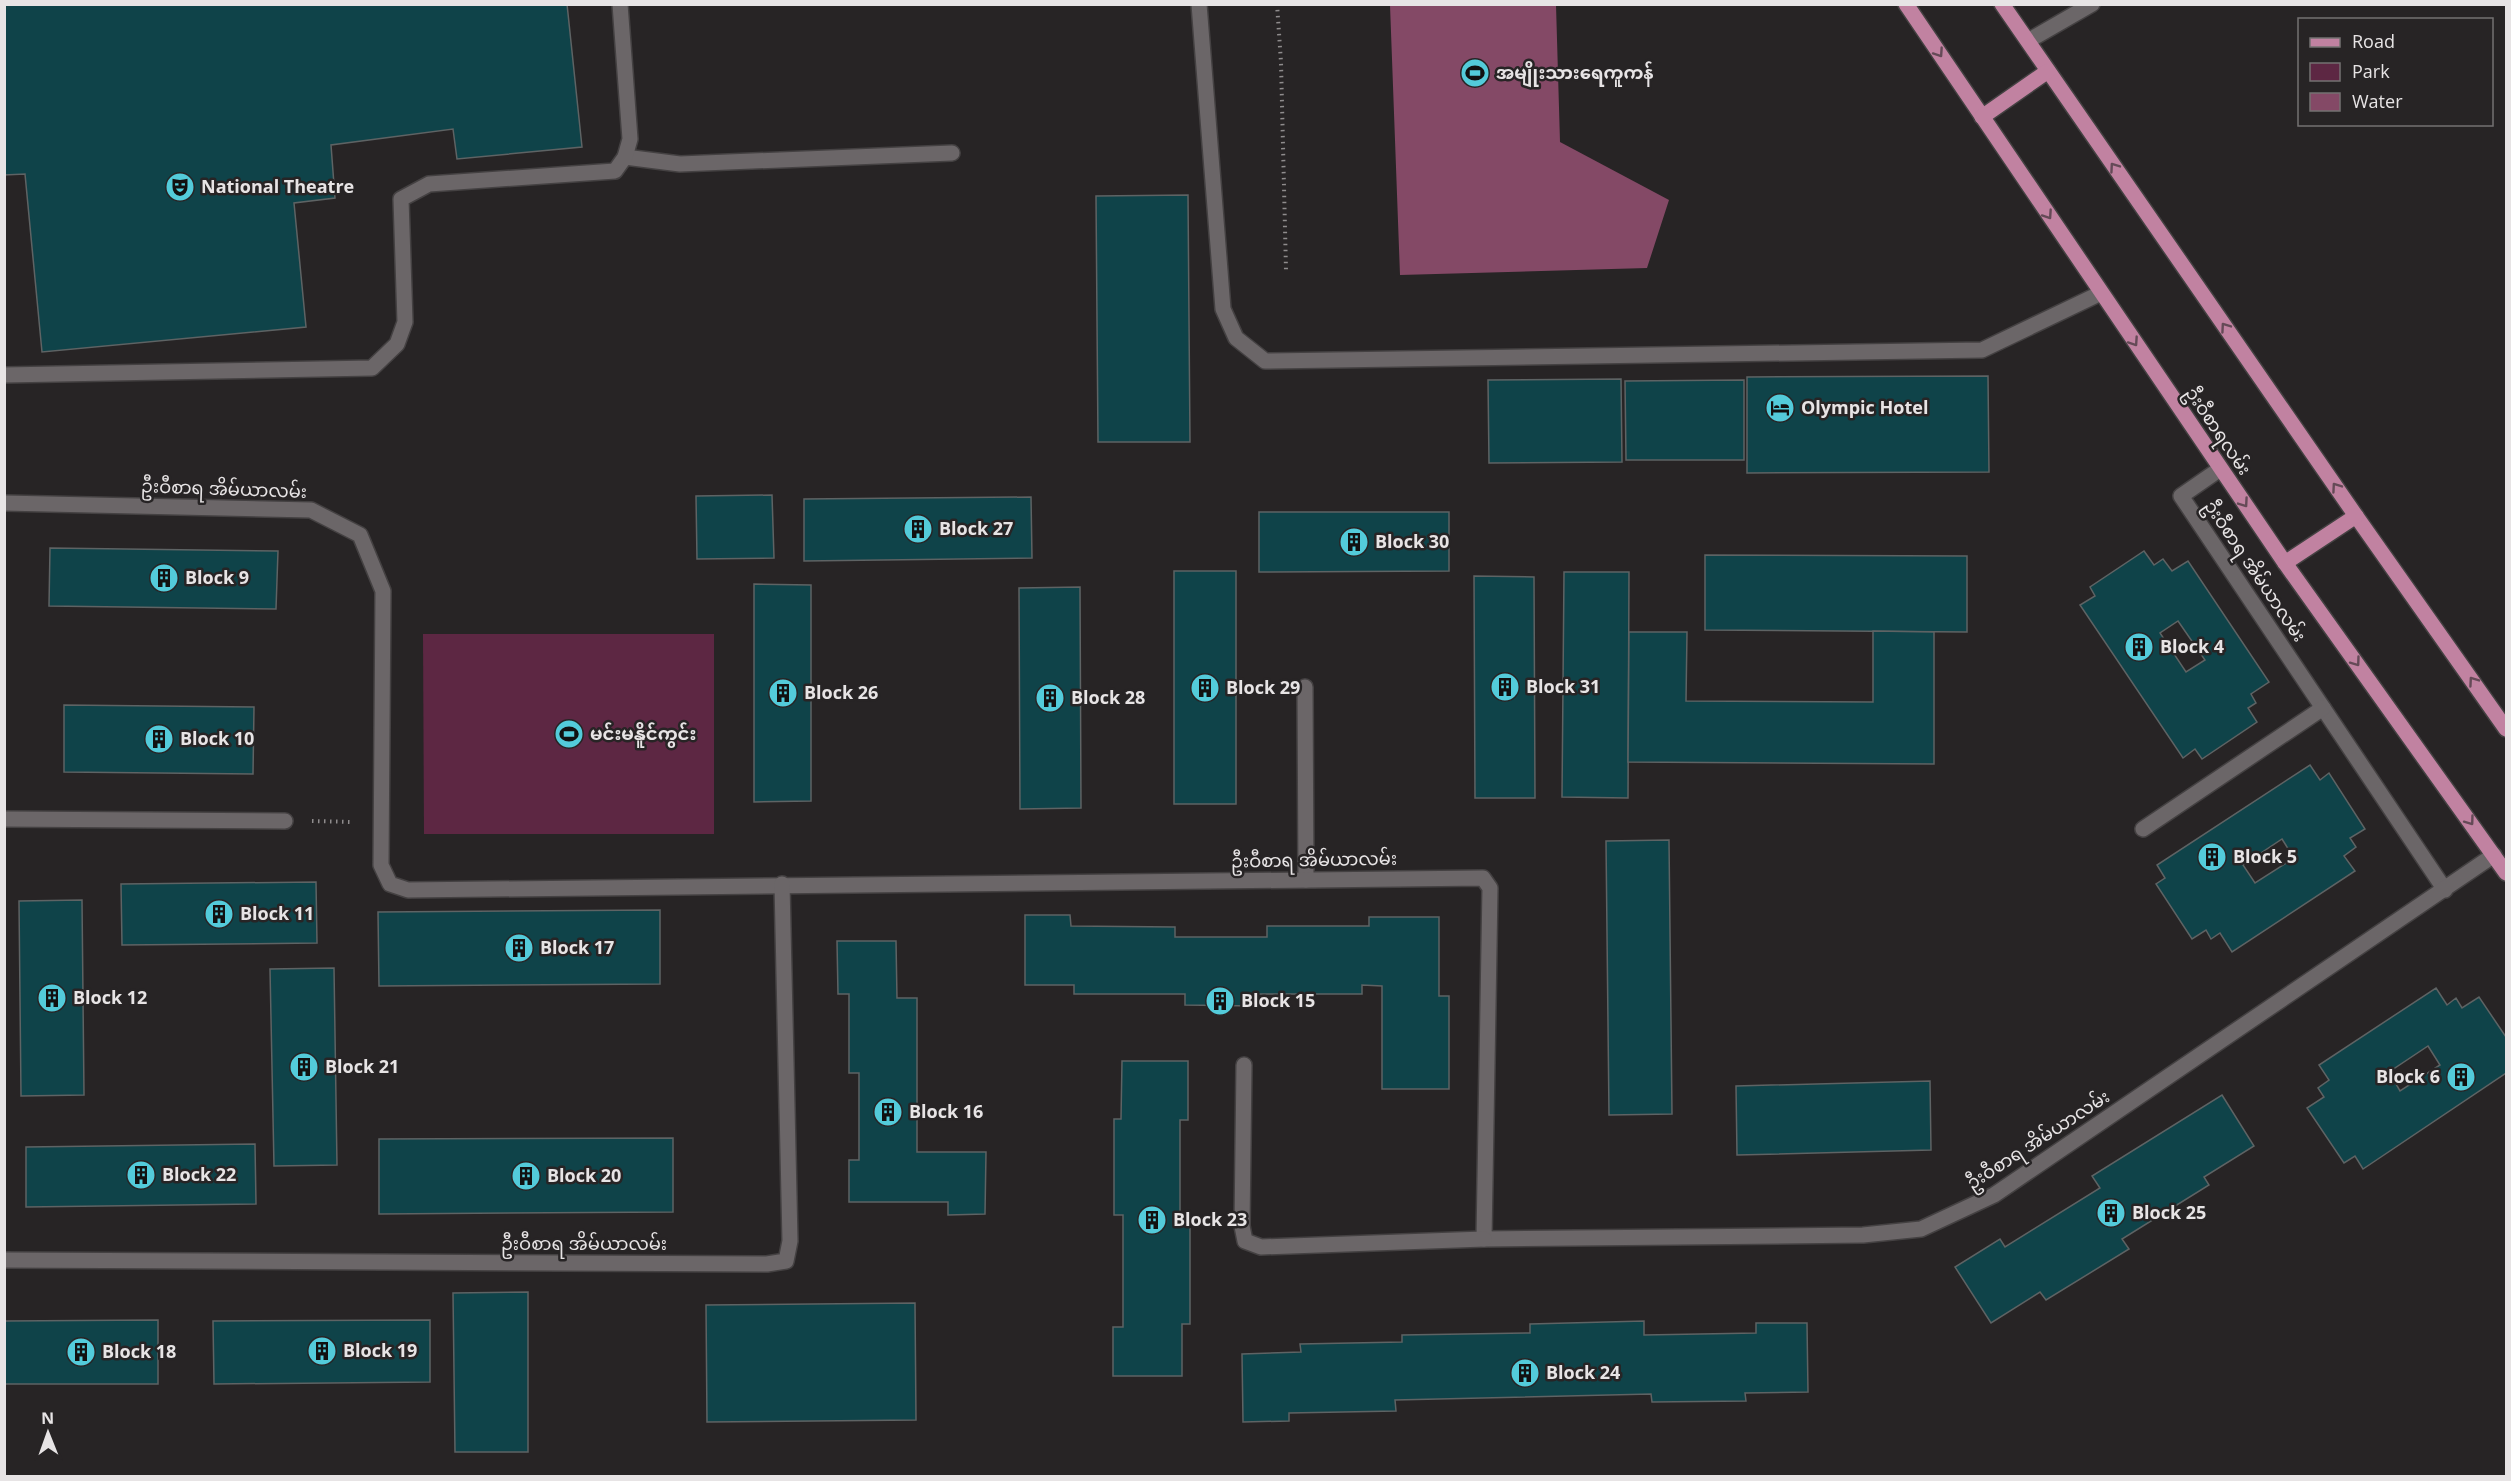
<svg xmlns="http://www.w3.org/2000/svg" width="2511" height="1481" font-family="'Open Sans','Noto Sans Myanmar',sans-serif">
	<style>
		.green { fill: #5d2743 }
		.water { fill: #844966 }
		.building { fill: #0f4349; stroke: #5e6364; stroke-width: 1.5; fill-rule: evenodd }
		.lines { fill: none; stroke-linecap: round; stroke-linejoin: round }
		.lane-casing { stroke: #444142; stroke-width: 18 }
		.street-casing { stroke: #444142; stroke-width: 18 }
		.primary-casing { stroke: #444142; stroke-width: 18 }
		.path { stroke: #8f8c8d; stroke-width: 4; stroke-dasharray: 1.5 4.5; stroke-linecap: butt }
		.lane { stroke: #6b6668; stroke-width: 15 }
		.street { stroke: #6b6668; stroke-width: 15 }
		.primary { stroke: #c182a1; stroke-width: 15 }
		.oneway { stroke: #654a57 }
		.labels { text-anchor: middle; stroke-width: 5; stroke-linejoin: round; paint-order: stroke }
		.poi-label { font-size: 18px; font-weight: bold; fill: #e7e4e5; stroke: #272425; text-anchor: start }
		.street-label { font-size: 18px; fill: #e7e4e5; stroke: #272425 }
	</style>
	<rect width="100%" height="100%" fill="#272425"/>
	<polygon class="green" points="423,634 714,634 714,834 424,834"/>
	<polygon class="water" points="1390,5 1556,5 1560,142 1669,200 1647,268 1400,275"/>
	<g class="building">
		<polygon points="4,4 567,4 582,147 457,159 453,129 331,145 335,198 294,203 306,327 42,352 25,174 4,175"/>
		<polygon points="1188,195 1190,442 1098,442 1096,196"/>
		<polygon points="1988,376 1989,472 1747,473 1747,377"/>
		<polygon points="1621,379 1622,462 1489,463 1488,380"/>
		<polygon points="1744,380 1744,460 1626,460 1625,381"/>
		<polygon points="772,495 774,558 697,559 696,496"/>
		<polygon points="1031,497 1032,558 804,561 804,499"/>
		<polygon points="1259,512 1449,512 1449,571 1259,572"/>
		<polygon points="50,548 278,551 276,609 49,606"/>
		<path d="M2144,551l10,14 9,-6 9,12 16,-10 81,121 -18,12 5,9 -8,5 9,14 -55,37 -7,-10 -12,9 -103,-153 15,-9 -5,-9zM2178,621l27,39 -19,12 -26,-39z"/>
		<polygon points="1705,555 1967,556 1967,632 1705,630"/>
		<rect x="1174" y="571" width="62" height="233"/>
		<polygon points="1564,572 1629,572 1628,798 1562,797"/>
		<polygon points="1474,576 1534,577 1535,798 1475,798"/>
		<polygon points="754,584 811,585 811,801 754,802"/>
		<polygon points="1080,587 1081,808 1020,809 1019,588"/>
		<polygon points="1873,631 1934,632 1934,764 1628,762 1629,632 1687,632 1686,701 1873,702"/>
		<polygon points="64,705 254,707 253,774 64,772"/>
		<path d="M2310,765l10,15 9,-7 36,56 -15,9 6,9 -12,9 11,15 -123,81 -12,-19 -9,6 -5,-9 -14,9 -36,-55 9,-6 -8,-13zM2282,839l12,19 -39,25 -12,-18z"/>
		<polygon points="1669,840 1672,1114 1609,1115 1606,841"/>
		<polygon points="316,882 317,943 122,945 121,884"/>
		<polygon points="82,900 84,1095 21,1096 19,901"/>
		<polygon points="660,910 660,984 379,986 378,912"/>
		<polygon points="1025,915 1070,915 1071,926 1175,927 1175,937 1267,937 1267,926 1369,926 1369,917 1439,917 1439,996 1449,996 1449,1089 1382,1089 1382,986 1362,985 1362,994 1254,994 1254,1006 1185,1005 1185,994 1074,994 1074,985 1025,985"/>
		<polygon points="837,941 896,941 897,998 917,998 917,1152 986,1152 985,1214 948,1215 948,1202 849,1202 849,1160 859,1160 859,1073 849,1073 849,994 838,994"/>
		<polygon points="334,968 337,1165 274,1166 270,969"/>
		<path d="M2436,988l11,17 9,-7 6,10 17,-11 27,40v36l-143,96 -8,-13 -11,7 -37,-55 17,-11 -6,-9 11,-8 -10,-15zM2428,1046l12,19 -40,26 -11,-19z"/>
		<polygon points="1122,1061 1188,1061 1188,1120 1180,1120 1180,1225 1190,1225 1190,1324 1182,1324 1182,1376 1113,1376 1113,1327 1123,1327 1123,1215 1114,1215 1114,1119 1121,1119"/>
		<polygon points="1930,1081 1931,1150 1737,1155 1736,1086"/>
		<polygon points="2222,1095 2254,1146 2204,1177 2209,1185 2122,1239 2129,1249 2046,1300 2040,1292 1991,1323 1955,1267 2000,1239 2005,1247 2100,1188 2092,1176"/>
		<polygon points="673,1138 673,1212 379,1214 379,1139"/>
		<polygon points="255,1144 256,1204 26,1207 26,1147"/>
		<polygon points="528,1292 528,1452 455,1452 453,1293"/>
		<polygon points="915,1303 916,1420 707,1422 706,1305"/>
		<polygon points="158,1320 158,1384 4,1384 4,1321"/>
		<polygon points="430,1320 430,1382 214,1384 213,1321"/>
		<polygon points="1644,1321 1644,1335 1756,1333 1756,1323 1807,1323 1808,1392 1745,1393 1746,1401 1652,1402 1651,1394 1395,1400 1396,1411 1289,1413 1289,1421 1243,1422 1242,1354 1301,1352 1300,1344 1402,1342 1402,1335 1530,1333 1530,1324"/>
	</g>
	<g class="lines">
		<g class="lane-casing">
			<g id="lane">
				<polyline points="1199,4 1223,309 1236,338 1265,361 1982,350 2101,293"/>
				<polyline points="625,157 680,164 952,153"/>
				<polyline points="4,375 372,368 397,344 405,322 401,199 429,184 615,171 625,157 630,139 620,4"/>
				<polyline points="1305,687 1306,880"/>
			</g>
		</g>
		<g class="street-casing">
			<g id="street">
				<polyline points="2028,41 2092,4"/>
				<polyline points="2220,469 2181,496 2445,890"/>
				<polyline points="4,503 311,510 360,535 383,591 381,865 390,884 408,890 1483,878 1490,888 1484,1239 1863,1235 1921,1229 1994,1195 2494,855"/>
				<polyline points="4,819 285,821"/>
				<polyline points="2143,829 2323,708"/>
				<polyline points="1244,1065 1242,1226 1245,1241 1261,1247 1484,1239"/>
				<polyline points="4,1260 767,1264 786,1261 790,1241 782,884"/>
			</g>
		</g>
		<g class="primary-casing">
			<g id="primary">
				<polyline points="1906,4 2285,563 2506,873"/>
				<polyline points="2002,4 2356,516 2506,729"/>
				<polyline points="1982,117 2048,71"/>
				<polyline points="2285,563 2356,516"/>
			</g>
		</g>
		<g class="path">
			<polyline points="1277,4 1281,62 1286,270"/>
			<polyline points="312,821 353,822"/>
		</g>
		<use href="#lane" class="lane"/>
		<use href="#street" class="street"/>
		<use href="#primary" class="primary"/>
	</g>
	<defs><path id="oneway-chevron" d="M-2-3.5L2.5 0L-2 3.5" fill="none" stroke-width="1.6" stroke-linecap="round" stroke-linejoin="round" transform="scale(1.5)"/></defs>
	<g class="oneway">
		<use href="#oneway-chevron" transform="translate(1939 53) rotate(56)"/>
		<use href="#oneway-chevron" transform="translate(2114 167) rotate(-125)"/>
		<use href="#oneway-chevron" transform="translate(2048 215) rotate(56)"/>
		<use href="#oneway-chevron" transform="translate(2225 327) rotate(-125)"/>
		<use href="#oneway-chevron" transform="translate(2134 342) rotate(56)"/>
		<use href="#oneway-chevron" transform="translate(2336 487) rotate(-125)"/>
		<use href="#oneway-chevron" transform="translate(2244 503) rotate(55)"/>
		<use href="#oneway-chevron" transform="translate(2356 662) rotate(54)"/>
		<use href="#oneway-chevron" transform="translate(2473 681) rotate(-125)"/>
		<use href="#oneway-chevron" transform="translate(2470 821) rotate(54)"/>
	</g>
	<defs>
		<g id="stadium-disc" transform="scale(1.5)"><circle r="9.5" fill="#53cbda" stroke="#272425"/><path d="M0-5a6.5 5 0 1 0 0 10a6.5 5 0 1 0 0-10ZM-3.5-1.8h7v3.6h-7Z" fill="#111"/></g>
		<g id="theatre-disc" transform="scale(1.5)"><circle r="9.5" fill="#53cbda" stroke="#272425"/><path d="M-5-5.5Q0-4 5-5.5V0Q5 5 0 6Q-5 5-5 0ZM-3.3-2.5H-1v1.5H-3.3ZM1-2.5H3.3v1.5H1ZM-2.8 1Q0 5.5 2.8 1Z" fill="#111"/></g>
		<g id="hotel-disc" transform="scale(1.5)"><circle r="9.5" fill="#53cbda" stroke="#272425"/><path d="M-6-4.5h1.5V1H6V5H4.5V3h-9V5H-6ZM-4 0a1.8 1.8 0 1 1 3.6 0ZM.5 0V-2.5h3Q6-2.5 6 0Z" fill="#111"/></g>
		<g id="building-disc" transform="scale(1.5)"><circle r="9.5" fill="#53cbda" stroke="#272425"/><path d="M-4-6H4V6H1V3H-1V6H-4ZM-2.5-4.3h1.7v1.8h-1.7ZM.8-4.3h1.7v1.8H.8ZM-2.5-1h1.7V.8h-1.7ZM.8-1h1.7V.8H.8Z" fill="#111"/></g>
	</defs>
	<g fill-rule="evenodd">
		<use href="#stadium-disc" x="1475" y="73"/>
		<use href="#theatre-disc" x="180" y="187"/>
		<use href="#hotel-disc" x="1780" y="408"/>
		<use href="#building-disc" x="918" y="529"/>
		<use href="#building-disc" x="1354" y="542"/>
		<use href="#building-disc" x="164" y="578"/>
		<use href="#building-disc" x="2139" y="647"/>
		<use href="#building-disc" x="1505" y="687"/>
		<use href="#building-disc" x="1205" y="688"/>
		<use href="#building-disc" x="783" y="693"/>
		<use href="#building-disc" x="1050" y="698"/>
		<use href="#stadium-disc" x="569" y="734"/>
		<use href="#building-disc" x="159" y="739"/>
		<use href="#building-disc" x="2212" y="857"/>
		<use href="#building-disc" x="219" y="914"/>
		<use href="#building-disc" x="519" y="948"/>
		<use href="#building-disc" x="52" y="998"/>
		<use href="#building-disc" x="1220" y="1001"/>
		<use href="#building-disc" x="304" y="1067"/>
		<use href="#building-disc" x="2461" y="1077"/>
		<use href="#building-disc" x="888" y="1112"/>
		<use href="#building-disc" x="141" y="1175"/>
		<use href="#building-disc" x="526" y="1176"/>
		<use href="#building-disc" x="2111" y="1213"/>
		<use href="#building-disc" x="1152" y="1220"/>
		<use href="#building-disc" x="322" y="1351"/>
		<use href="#building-disc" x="81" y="1352"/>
		<use href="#building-disc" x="1525" y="1373"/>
	</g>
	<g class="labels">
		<g class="poi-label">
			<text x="1496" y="79">အမျိုးသားရေကူကန်</text>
			<text x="201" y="193">National Theatre</text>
			<text x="1801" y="414">Olympic Hotel</text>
			<text x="939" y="535">Block 27</text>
			<text x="1375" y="548">Block 30</text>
			<text x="185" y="584">Block 9</text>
			<text x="2160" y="653">Block 4</text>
			<text x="1526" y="693">Block 31</text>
			<text x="1226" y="694">Block 29</text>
			<text x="804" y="699">Block 26</text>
			<text x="1071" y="704">Block 28</text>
			<text x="590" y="740">မင်းမနိူင်ကွင်း</text>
			<text x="180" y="745">Block 10</text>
			<text x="2233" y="863">Block 5</text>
			<text x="240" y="920">Block 11</text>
			<text x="540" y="954">Block 17</text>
			<text x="73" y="1004">Block 12</text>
			<text x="1241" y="1007">Block 15</text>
			<text x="325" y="1073">Block 21</text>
			<text x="2440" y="1083" text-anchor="end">Block 6</text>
			<text x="909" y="1118">Block 16</text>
			<text x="162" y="1181">Block 22</text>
			<text x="547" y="1182">Block 20</text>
			<text x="2132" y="1219">Block 25</text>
			<text x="1173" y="1226">Block 23</text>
			<text x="343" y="1357">Block 19</text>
			<text x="102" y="1358">Block 18</text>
			<text x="1546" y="1379">Block 24</text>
		</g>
		<g class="street-label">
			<text transform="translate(2218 431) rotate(56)" y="6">ဦးဝီစာရလမ်း</text>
			<text transform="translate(224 489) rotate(2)" y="6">ဦးဝီစာရ အိမ်ယာလမ်း</text>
			<text transform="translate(2255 571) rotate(56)" y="6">ဦးဝီစာရ အိမ်ယာလမ်း</text>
			<text transform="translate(1314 860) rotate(-1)" y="6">ဦးဝီစာရ အိမ်ယာလမ်း</text>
			<text transform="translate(2038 1140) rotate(-33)" y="6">ဦးဝီစာရ အိမ်ယာလမ်း</text>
			<text x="584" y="1250">ဦးဝီစာရ အိမ်ယာလမ်း</text>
		</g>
	</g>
	<rect width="2511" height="1481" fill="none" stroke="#e7e4e5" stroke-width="12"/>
	<rect x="2298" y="18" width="195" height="108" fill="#272425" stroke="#747172" stroke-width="1.5"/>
	<rect x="2310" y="38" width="30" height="9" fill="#c182a1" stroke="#747172" stroke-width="1.5"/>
	<text x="2352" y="48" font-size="18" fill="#e7e4e5">Road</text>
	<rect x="2310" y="63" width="30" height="18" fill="#5d2743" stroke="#747172" stroke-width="1.5"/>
	<text x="2352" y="78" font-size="18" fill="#e7e4e5">Park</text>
	<rect x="2310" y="93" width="30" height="18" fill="#844966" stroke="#747172" stroke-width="1.5"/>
	<text x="2352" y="108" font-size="18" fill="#e7e4e5">Water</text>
	<g transform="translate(48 1433) rotate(359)" stroke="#272425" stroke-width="4.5" paint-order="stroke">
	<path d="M0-4.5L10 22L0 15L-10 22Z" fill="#e7e4e5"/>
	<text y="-9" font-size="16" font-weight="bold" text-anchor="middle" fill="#e7e4e5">N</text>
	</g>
</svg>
